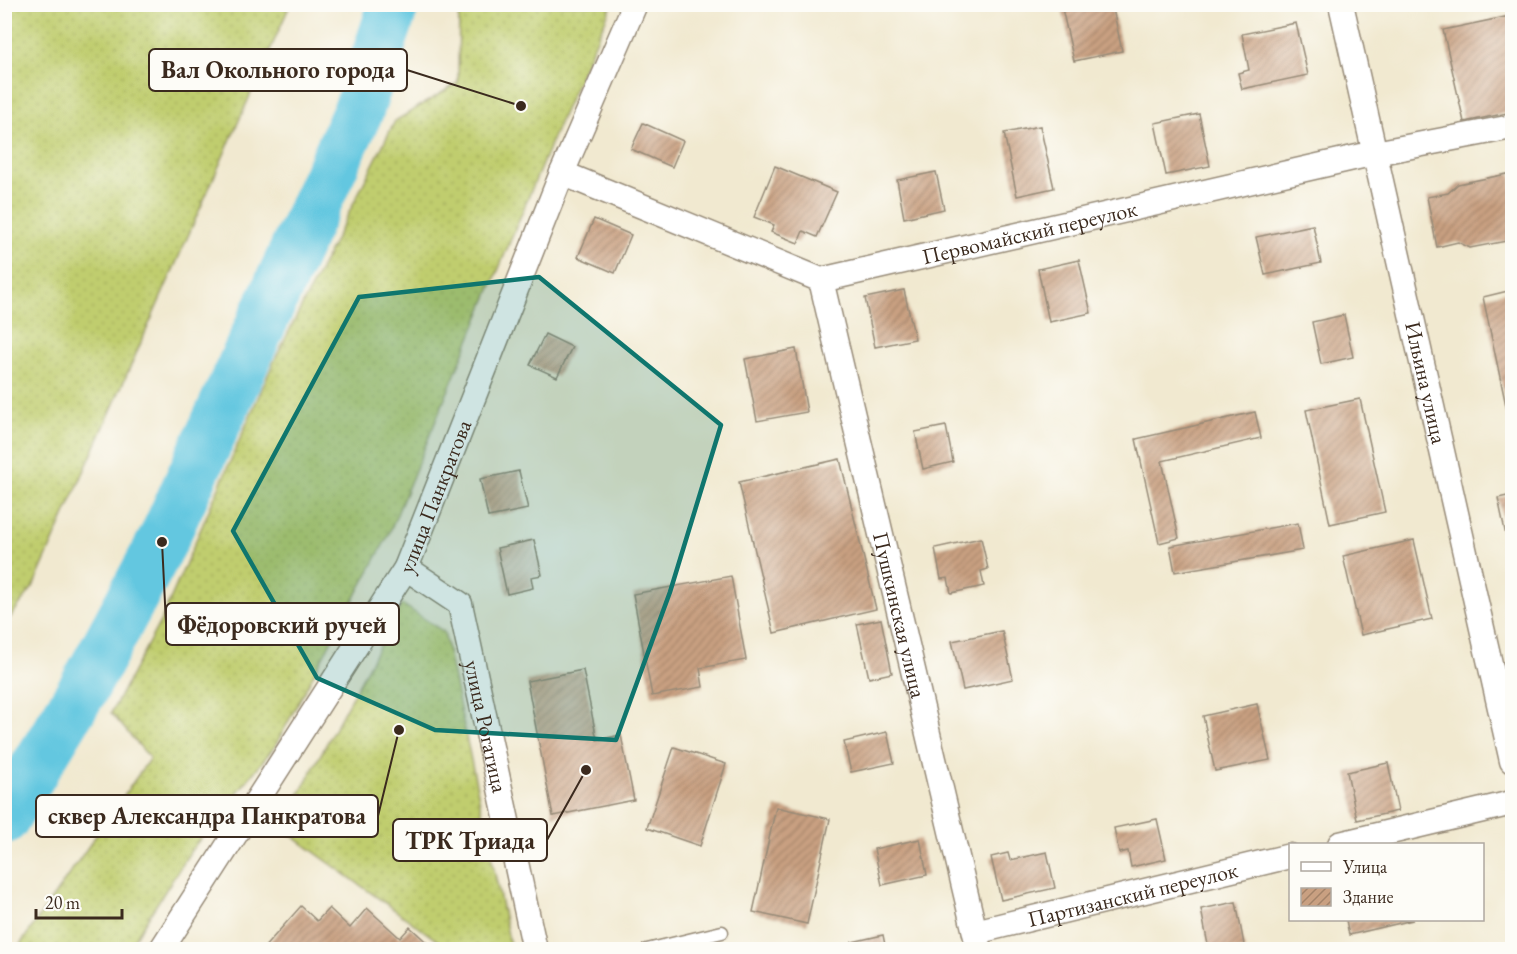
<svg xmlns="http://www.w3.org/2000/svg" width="1517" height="954" font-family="'EB Garamond',serif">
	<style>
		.grass { fill: url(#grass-dots); stroke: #7e7c46; stroke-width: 1.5 }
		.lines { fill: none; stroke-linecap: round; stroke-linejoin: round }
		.river { stroke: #63c7e0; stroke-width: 51 }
		.building { fill: url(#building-hatch) }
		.service-casing { stroke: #968a77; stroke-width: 15 }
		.minor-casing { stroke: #968a77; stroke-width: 27 }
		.service { stroke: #fff; stroke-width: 12 }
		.minor { stroke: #fff; stroke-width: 24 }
		.marked { fill: #0f766e; fill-opacity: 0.2; stroke: #0f766e; stroke-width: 4.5; stroke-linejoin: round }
		.labels { text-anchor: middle; stroke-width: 4.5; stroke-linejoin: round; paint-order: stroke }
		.street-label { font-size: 22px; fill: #3b2a1e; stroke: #fdfcf7 }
		.leader { fill: none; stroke: #3b2a1e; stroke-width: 2 }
		.callout-dot { fill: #3b2a1e; stroke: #fdfcf7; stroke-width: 2 }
		.callout { fill: #fdfcf7; stroke: #3b2a1e; stroke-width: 2 }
		.callout-label { font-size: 24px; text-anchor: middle; font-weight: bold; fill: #3b2a1e }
	</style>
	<defs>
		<pattern id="grass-dots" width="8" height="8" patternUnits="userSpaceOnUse" patternTransform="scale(1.5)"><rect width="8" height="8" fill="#c0cd6e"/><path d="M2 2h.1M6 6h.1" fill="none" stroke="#a6b05f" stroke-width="1.8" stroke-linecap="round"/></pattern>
		<pattern id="building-hatch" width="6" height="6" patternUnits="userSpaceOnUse" patternTransform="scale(1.5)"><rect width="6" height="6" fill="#c9a081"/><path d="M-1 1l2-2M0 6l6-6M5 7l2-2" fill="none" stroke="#a48369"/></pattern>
	</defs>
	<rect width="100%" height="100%" fill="#fdfcf7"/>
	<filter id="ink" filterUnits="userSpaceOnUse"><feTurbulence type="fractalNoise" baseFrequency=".0167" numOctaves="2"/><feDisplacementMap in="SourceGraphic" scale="12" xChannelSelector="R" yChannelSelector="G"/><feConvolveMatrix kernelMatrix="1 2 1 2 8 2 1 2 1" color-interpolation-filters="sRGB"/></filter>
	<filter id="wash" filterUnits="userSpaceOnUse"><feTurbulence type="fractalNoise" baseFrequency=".008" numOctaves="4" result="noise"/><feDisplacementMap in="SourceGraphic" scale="24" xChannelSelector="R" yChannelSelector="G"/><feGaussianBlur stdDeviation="1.35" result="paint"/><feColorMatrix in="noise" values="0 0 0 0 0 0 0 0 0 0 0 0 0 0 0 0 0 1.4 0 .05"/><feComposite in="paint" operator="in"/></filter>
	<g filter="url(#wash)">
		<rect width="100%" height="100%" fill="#f1e9d0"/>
		<g class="grass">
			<polygon points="5,4 290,5 33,587 5,624"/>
			<polygon points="459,5 612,5 560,121 388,536 275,746 192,849 128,949 17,949 150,758 111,713 163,616 273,363 395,121 458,83"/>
			<polygon points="402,604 444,632 510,945 489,949 449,949 281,828"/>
		</g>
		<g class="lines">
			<polyline class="river" points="4,819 86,684 162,542 359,109 394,4"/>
		</g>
		<g id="blocks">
			<g class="building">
				<polygon points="1061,4 1112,4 1122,51 1074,61"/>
				<polygon points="1510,16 1512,29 1512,112 1464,122 1443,30"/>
				<polygon points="1296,23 1308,75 1242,89 1238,73 1249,70 1242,34"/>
				<polygon points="1199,114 1210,166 1166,175 1155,123"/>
				<polygon points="643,123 683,141 672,167 631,149"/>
				<polygon points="1040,126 1054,188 1017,196 1004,133"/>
				<polygon points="775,166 837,192 817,237 803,231 798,243 771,232 774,225 754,217"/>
				<polygon points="936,172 944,209 904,218 897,180"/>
				<polygon points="1512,173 1512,240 1470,248 1458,242 1437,247 1427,197 1448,193 1458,184"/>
				<polygon points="594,219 631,235 615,273 578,257"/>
				<polygon points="1313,225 1321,263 1265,275 1256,237"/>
				<polygon points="1079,260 1091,313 1049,322 1038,269"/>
				<polygon points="904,290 915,339 875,347 865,298"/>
				<polygon points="1512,290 1512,414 1508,415 1483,297"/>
				<polygon points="1344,315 1353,357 1321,364 1312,322"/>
				<polygon points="545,334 572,347 557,377 530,365"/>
				<polygon points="796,349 807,412 757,421 745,359"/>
				<polygon points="1360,399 1385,512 1330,524 1306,410"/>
				<polygon points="1255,412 1261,438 1162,461 1179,538 1159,543 1136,439"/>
				<polygon points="946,426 953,462 923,469 915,432"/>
				<polygon points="840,459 876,609 774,633 739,482"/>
				<polygon points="519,471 528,509 488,517 480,479"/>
				<polygon points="1512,495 1512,554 1510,555 1498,498"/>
				<polygon points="1298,523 1303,550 1175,572 1170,546"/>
				<polygon points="981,538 988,569 981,571 984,586 951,593 948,578 941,579 935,548"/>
				<polygon points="534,540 542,575 531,577 533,588 507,594 497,548"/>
				<polygon points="1414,540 1432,619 1361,635 1343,556"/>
				<polygon points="731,576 746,660 700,668 703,687 652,696 633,594"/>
				<polygon points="881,619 892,673 869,678 857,624"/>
				<polygon points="1002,631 1013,679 963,690 952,641"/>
				<polygon points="583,670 597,740 621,735 634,800 553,816 527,681"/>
				<polygon points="1257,704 1270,760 1215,771 1203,716"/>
				<polygon points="887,732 894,763 851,772 844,742"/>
				<polygon points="674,747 726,764 700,846 647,828"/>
				<polygon points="1388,763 1398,811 1357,820 1347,772"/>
				<polygon points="776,807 830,819 807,924 753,912"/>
				<polygon points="1157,819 1166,859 1131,867 1128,851 1119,853 1114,828"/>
				<polygon points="920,839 927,875 882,885 874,849"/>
				<polygon points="1047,852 1055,888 1001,900 991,857 1008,853 1010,860"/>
				<polygon points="1236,902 1245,950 1209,950 1201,909"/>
				<polygon points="301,906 317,921 329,908 350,928 367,908 400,938 410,927 435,950 262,950"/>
				<polygon points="1346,920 1413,920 1349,935"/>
				<polygon points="883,935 886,950 854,950 852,942"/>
			</g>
		</g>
	</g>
	<g filter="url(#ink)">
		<use href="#blocks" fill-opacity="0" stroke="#968a77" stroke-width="1.5"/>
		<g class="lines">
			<g class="service-casing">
				<polyline id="service" points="647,950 722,932"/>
			</g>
			<g class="minor-casing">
				<g id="minor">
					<path id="s1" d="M1341,4l171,757"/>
					<path id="s2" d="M562,173l259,107 554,-127 137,-26"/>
					<path id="s3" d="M821,280l158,670"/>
					<path id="s4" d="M406,568l54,36 75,346"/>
					<polyline points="1340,844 1512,803"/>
					<path id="s5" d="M975,932l315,-76"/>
					<path id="s6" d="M161,950l245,-382 156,-395 73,-169"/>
				</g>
			</g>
			<use href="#service" class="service"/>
			<use href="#minor" class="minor"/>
		</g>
	</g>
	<path class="marked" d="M539,277l182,148 -51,167 -54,148 -181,-10 -118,-52 -84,-147 126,-234z"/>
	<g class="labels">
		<g class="street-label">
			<text dy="8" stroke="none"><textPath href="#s2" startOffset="494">Первомайский переулок</textPath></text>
			<text dy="8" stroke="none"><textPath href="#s1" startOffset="388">Ильина улица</textPath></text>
			<text dy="8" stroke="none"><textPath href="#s6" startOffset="531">улица Панкратова</textPath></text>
			<text dy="8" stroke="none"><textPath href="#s3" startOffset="344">Пушкинская улица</textPath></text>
			<text dy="8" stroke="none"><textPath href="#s4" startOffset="190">улица Рогатица</textPath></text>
			<text dy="8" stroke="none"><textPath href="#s5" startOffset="162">Партизанский переулок</textPath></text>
		</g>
	</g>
	<path class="leader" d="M521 106L407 70M162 542L166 624M399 730L378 816M586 770L547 840"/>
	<g class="callout-dot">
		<circle cx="521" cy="106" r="6"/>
		<circle cx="162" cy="542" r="6"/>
		<circle cx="399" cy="730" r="6"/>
		<circle cx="586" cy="770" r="6"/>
	</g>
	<g class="callout">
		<rect x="149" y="49" width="258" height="42" rx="6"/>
		<rect x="166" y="603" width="233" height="42" rx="6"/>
		<rect x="36" y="795" width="342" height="42" rx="6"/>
		<rect x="393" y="819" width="154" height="42" rx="6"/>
	</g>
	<g class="callout-label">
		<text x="278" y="78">Вал Окольного города</text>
		<text x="282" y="633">Фёдоровский ручей</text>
		<text x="207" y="824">сквер Александра Панкратова</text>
		<text x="470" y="849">ТРК Триада</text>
	</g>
	<rect width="1517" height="954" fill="none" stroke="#fdfcf7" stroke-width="24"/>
	<rect x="1289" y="843" width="195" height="78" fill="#fdfcf7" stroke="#afa8a0" stroke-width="1.5"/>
	<rect x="1301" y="862" width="30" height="9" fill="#ffffff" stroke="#afa8a0" stroke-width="1.5"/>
	<text x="1343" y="873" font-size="18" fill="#3b2a1e">Улица</text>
	<rect x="1301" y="888" width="30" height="18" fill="url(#building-hatch)" stroke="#afa8a0" stroke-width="1.5"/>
	<text x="1343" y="903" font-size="18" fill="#3b2a1e">Здание</text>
	<path d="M36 909v9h86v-9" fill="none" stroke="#3b2a1e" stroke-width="3"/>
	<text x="45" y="909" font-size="18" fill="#3b2a1e" stroke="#fdfcf7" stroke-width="4.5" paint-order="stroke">20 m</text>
</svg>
